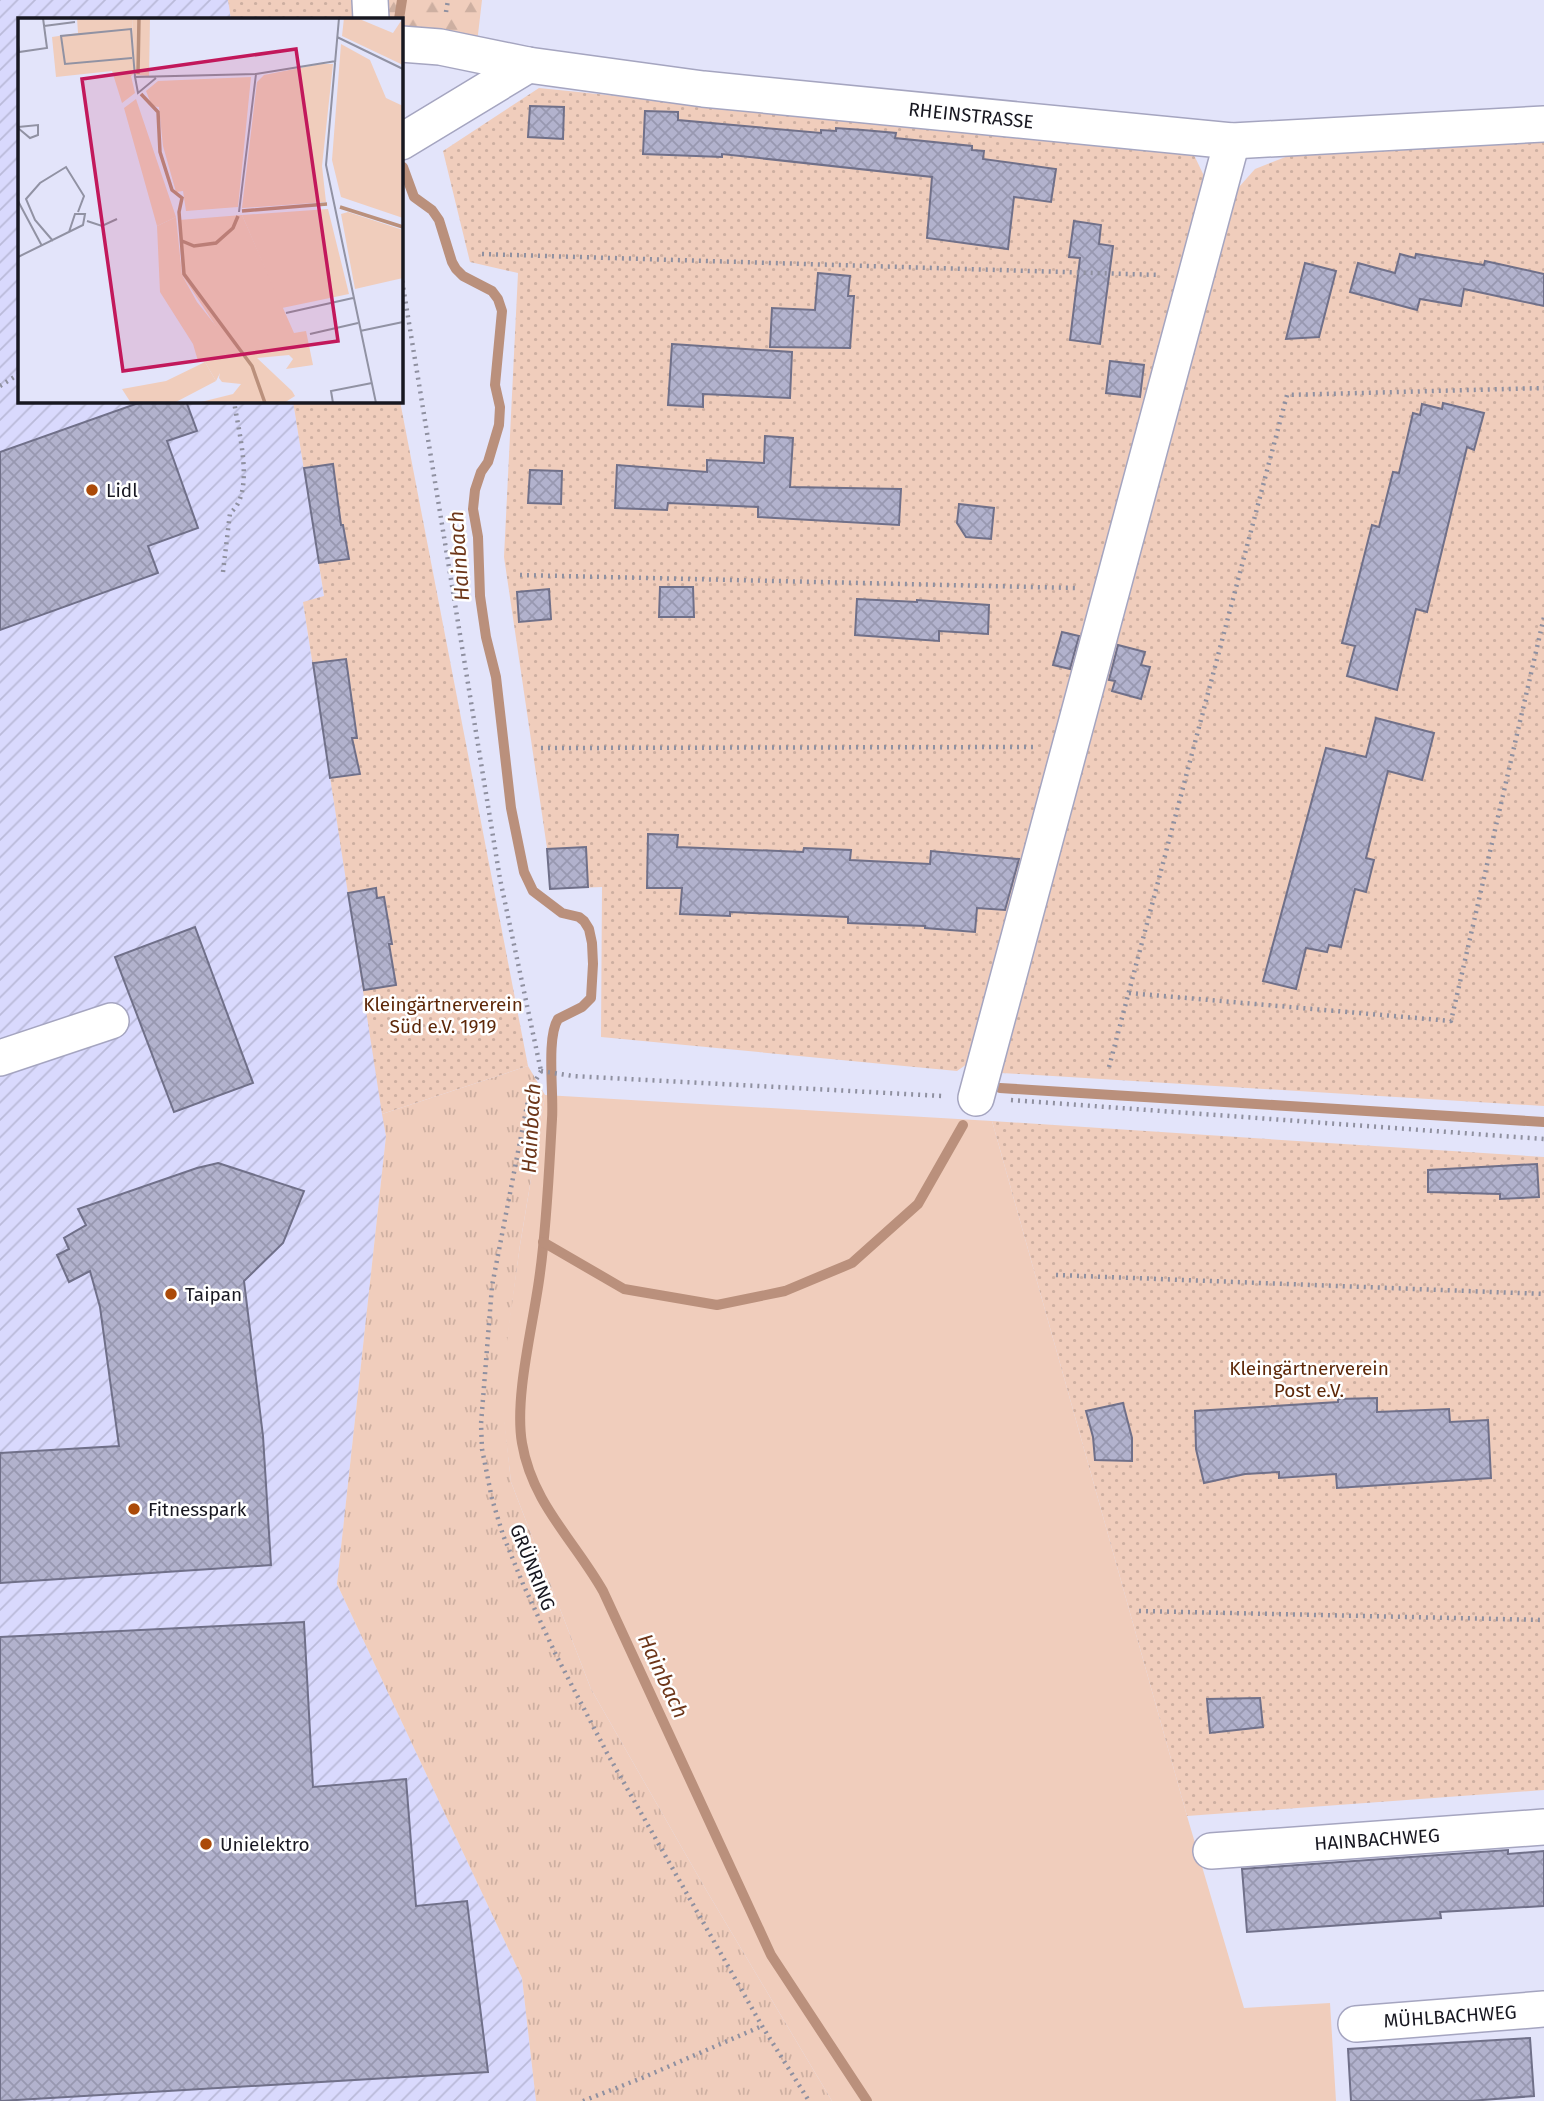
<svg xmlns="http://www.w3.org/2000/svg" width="1544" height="2101" font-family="'Fira Sans',sans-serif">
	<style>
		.industrial { fill: url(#industrial-furrows) }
		.grass { fill: #f0cdbc }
		.forest { fill: url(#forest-firs) }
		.park { fill: url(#park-tufts) }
		.garden { fill: url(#garden-dots) }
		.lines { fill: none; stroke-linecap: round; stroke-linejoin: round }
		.stream { stroke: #ba907c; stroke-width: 10 }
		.building { fill: url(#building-cross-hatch); stroke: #707089; stroke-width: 2 }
		.minor-casing { stroke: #a5a5c0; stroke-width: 38 }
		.path { stroke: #8f90a0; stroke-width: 4.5; stroke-dasharray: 2 5; stroke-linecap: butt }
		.minor { stroke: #fff; stroke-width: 35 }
		.poi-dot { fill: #ab4a08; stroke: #fff; stroke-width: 2.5 }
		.labels { text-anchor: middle; stroke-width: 5; stroke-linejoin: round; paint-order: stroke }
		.street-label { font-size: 19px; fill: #171720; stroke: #fff }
		.poi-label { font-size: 19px; fill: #171720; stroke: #fff; text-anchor: start }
		.park-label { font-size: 19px; fill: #5d2809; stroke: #fff }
		.water-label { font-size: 21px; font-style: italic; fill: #6d3619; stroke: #fff }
		.inset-river { fill: none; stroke: #ba907c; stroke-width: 3.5 }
		.inset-road { fill: none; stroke: #9192a3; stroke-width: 2 }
		.view { fill: #c2185b; fill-opacity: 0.15; stroke: #c2185b; stroke-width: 3.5 }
		.inset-edge { fill: none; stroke: #171720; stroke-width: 3.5 }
	</style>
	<defs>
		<pattern id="industrial-furrows" width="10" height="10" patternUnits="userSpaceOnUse" patternTransform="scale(1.75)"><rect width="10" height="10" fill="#d9d9fd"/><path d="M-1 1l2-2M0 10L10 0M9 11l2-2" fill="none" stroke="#babad9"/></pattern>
		<pattern id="forest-firs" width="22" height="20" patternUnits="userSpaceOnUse" patternTransform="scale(1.75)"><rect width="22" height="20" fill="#f0cdbc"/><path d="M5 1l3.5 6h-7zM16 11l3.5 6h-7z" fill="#cdafa1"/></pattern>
		<pattern id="park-tufts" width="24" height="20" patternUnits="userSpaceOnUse" patternTransform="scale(1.75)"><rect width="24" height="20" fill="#f0cdbc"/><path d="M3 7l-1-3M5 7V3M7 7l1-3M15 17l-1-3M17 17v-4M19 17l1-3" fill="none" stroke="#cdafa1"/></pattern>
		<pattern id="garden-dots" width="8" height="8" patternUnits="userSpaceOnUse" patternTransform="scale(1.75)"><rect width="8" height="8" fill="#f0cdbc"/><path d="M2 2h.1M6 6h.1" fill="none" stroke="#cdafa1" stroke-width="1.8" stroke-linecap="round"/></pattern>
		<pattern id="building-cross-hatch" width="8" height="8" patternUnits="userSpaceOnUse" patternTransform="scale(1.75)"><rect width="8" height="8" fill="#b2b2cd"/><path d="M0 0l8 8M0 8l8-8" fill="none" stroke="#9898b0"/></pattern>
	</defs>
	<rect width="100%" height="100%" fill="#e3e4fa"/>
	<polygon class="industrial" points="0,0 228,0 231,19 19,19 19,401 293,401 324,597 303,603 386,1136 337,1584 522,1978 536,2101 0,2101"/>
	<polygon class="grass" points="545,1095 992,1121 1187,1816 1244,2008 1330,2003 1336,2101 832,2101 705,1888 591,1689 511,1482 500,1387 520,1245"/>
	<polygon class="forest" points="382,0 482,0 477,43 401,30 401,19 380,19"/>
	<polygon class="park" points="528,1066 545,1095 520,1245 501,1387 511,1482 591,1689 705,1888 832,2101 536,2101 522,1978 337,1584 386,1136 382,1114"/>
	<g class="garden">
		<polygon points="228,0 380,0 374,19 231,19"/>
		<polygon points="539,88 1194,155 1205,178 977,1057 957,1071 601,1037 602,887 550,889 547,848 504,557 518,273 470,262 443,151"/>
		<polygon points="1544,139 1544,1106 1002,1073 1231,196 1255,169 1288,156"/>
		<polygon points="293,401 400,401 528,1066 382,1114 303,602 324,596"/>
		<polygon points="992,1121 1544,1157 1544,1790 1187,1816"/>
	</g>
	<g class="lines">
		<g class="stream">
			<polyline points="399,19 402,0"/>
			<path d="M403,167l11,30 18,13 7,10 13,42 4,7 7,7 29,15 6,8 4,12 -7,74 5,22 -1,18 -11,37 -7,10 -6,18 -2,19 5,28 2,59 6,41 10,40 15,131 13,64 9,19 29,22 17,4 5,4 5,8 3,14 1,21 -2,34 -9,9 -24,12c-12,19 -4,75 -6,100 -3,51 -5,103 -12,154 -6,49 -26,123 -18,170 10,60 52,97 81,148l168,364 96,146"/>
			<polyline points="1000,1088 1544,1122"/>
			<polyline points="543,1242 624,1289 717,1305 785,1291 852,1263 918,1204 963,1125"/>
		</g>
	</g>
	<g class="building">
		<polygon points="530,106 564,107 563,139 528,137"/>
		<polygon points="645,111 678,112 678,120 821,133 821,130 836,131 836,128 863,130 896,133 895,138 972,146 972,150 984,151 983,159 1056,169 1051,202 1014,197 1008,249 927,238 932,177 722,154 722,157 643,154"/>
		<polygon points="1074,221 1101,225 1099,244 1113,246 1100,344 1070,340 1080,258 1069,257"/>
		<polygon points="1400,254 1415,258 1416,254 1484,265 1485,261 1544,274 1544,306 1464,289 1461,306 1420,299 1417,310 1350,292 1358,263 1395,273"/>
		<polygon points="1305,263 1336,271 1319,337 1286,339"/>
		<polygon points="818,273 850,276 848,296 854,296 850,348 770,347 772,308 815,310"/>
		<polygon points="672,344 792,352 790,398 703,394 703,407 668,405"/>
		<polygon points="1110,361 1144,365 1140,397 1106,393"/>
		<polygon points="144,401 186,401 197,431 167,441 198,528 148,546 158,573 0,630 0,452"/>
		<polygon points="1443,403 1484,413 1474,450 1467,447 1427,612 1416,609 1397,690 1347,676 1355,646 1342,643 1372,525 1379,527 1393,472 1399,473 1413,413 1420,415 1422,404 1442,409"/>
		<polygon points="765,436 793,438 790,487 901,489 899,525 758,517 758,507 668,503 667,510 615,508 617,465 707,472 707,460 764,463"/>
		<polygon points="333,464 341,525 343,525 349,559 319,563 304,468"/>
		<polygon points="530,470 562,471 561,504 528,503"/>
		<polygon points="959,504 994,508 991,539 966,537 957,523"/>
		<polygon points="660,587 693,587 694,617 659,617"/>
		<polygon points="549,589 551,619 519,622 517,592"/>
		<polygon points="857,599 917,602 917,600 989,605 988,634 939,631 939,641 855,635"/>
		<polygon points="1062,632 1079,636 1070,669 1053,665"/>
		<polygon points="1118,645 1145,652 1141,665 1150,667 1141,699 1112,691 1115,681 1109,680"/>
		<polygon points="346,659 357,738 352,738 360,774 330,778 313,663"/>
		<polygon points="1376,718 1434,733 1422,780 1388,771 1366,858 1374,860 1366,892 1355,889 1341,947 1329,945 1327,952 1306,948 1296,989 1263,981 1326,748 1366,757"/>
		<polygon points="648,834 678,835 677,847 803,852 804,848 851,850 850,860 930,864 931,851 1019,859 1005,910 977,908 975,932 925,928 925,926 848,923 848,917 730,912 730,916 680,914 682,888 647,888"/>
		<polygon points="586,847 588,887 550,889 547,849"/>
		<polygon points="376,888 377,898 384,897 392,944 389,944 396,985 364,990 348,893"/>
		<polygon points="195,927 253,1083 174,1112 115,957"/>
		<polygon points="218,1163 304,1191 283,1243 244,1281 263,1436 271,1565 0,1583 0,1453 119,1446 100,1307 90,1271 69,1282 57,1255 69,1249 64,1238 86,1225 78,1209 197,1168"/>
		<polygon points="1537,1164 1539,1197 1500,1199 1500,1194 1428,1192 1428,1170"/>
		<polygon points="1377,1398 1377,1412 1449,1409 1450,1422 1488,1420 1491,1478 1337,1488 1336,1474 1279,1478 1279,1472 1245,1474 1204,1483 1196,1449 1195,1411 1338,1402 1338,1399"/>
		<polygon points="1123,1403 1132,1438 1132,1461 1095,1460 1093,1437 1086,1411"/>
		<polygon points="304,1622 313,1787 406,1779 416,1906 467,1901 488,2072 0,2101 0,1637"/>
		<polygon points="1260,1698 1263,1727 1210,1733 1207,1699"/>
		<polygon points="1508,1850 1508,1854 1544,1851 1544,1906 1440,1912 1441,1918 1247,1932 1242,1869"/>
		<polygon points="1530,2038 1534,2096 1470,2101 1351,2101 1348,2049"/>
	</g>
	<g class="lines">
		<g class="minor-casing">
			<g id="minor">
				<polyline points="370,0 371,19"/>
				<polyline points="401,44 440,47 528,65 703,89 1232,141 1544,124"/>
				<polyline points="401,142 528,65"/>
				<polyline points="0,1058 111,1021"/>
				<polyline points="976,1098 1232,141"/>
				<polyline points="1211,1851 1544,1827"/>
				<polyline points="1356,2024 1544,2009"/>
			</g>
		</g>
		<g class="path">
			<polyline points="446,12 448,0"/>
			<polyline points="482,254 1160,275"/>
			<polyline points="401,274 500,879 541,1071"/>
			<polyline points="0,386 19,374"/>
			<path d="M223,572l7,-59c26,-20 8,-83 4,-112"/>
			<polyline points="520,575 1075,588"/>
			<polyline points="541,748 1033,747"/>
			<polyline points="1129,993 1451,1021 1544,617"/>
			<polyline points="1109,1067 1287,395 1544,388"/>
			<polyline points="541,1071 530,1090 492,1286 481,1424 482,1449 492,1499 503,1535 523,1584 556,1655 607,1753 762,2026 809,2101"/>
			<polyline points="541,1071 573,1076 943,1096"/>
			<polyline points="1011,1100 1544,1139"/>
			<polyline points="1056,1275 1544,1294"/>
			<polyline points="1139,1611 1544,1620"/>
			<polyline points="583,2101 642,2078 762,2026"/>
		</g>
		<use href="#minor" class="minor"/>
	</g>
	<g class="poi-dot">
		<circle cx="92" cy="490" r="7"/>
		<circle cx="171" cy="1294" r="7"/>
		<circle cx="134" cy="1509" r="7"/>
		<circle cx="206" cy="1844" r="7"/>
	</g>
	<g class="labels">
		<g class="street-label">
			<text transform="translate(971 115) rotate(6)" y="7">RHEINSTRASSE</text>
			<text transform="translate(533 1567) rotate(68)" y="7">GRÜNRING</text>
			<text transform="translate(1377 1839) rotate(-4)" y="7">HAINBACHWEG</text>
			<text transform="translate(1450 2016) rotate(-4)" y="7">MÜHLBACHWEG</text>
		</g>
		<g class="poi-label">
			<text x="106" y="497">Lidl</text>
			<text x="185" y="1301">Taipan</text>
			<text x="148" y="1516">Fitnesspark</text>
			<text x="220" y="1851">Unielektro</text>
		</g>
		<g class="park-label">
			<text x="443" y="1011">Kleingärtnerverein<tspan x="443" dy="22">Süd e.V. 1919</tspan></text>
			<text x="1309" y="1375">Kleingärtnerverein<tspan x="1309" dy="22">Post e.V.</tspan></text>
		</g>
		<g class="water-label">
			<text transform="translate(459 556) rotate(-94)" y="7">Hainbach</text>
			<text transform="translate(531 1128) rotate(-87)" y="7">Hainbach</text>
			<text transform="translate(663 1676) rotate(65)" y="7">Hainbach</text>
		</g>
	</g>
	<g transform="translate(18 18)">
		<rect width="385" height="385" fill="#e3e4fa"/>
		<path d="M224,197l52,118 12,-2 7,34 -27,4 7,-10 -4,-4 -32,3 35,33 3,5 -11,7 -83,-1 32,-8 8,-10 -19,-2 -3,-4 1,-7h18l-21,-43 -35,-53 -3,-55z" fill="#f0cdbc"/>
		<path d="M114,0h18l-1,58 -14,-1z" fill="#f0cdbc"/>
		<path d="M158,199l6,58 15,27 49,62 -8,7h-17l-5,10 -11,-19 -7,-1 -5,-17 -33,-52 -3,-66z" fill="#f0cdbc"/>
		<path d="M59,0h55l3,55 -4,3 4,17 -13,10 -10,-32 -56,6 -4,-40 26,-4zM326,0h13l36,15 10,-15v47l-61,-29zM323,26l29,16 16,38 17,8v112l-62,-21 -9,-37zM302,46h13l-11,102 4,36 -84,6 15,-126 7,-7zM233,59l-13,130 -52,4 -3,-20 -7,1 -13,-46 -4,-39 -7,-1 -6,-15 12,-10zM118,81l40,118 -19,9 -33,-118zM310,191l21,85 -67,14 -40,-93zM330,194l55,18v48l-48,11 -14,-75zM187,344l11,19 -42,22h-43l-9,-14 44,-8z" fill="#f0cdbc"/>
		<path class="inset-river" d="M120,56l1,-56M123,76l17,18 2,40 12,38 10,8 -3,14 5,62 68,92 13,37M322,189l63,20M224,193l85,-7M164,223l12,5 22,-3 17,-15 5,-12"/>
		<path class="inset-road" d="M321,0l-13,147 50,238M26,8l31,-4M319,19l66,32M0,27l1,7 28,-4 -4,-30M114,40l-67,6 -4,-28 70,-7 4,48M138,60l-18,15 -3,-16 121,-3 80,-13M0,109l20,-2v10l-8,3 -12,-10M0,183l24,45M221,194l17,-138M69,203l15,5 15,-7M35,223l-18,-21 -9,-21 14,-16 26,-16 18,29 -6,16M0,239l65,-32 2,-11h-10l-6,18M268,295l67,-15M342,313l43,-9M292,316l48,-11M315,385l-2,-12 41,-8"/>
		<path class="view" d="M278,31l42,292 -215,30 -41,-292z"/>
		<rect width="385" height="385" class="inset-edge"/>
	</g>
</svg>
